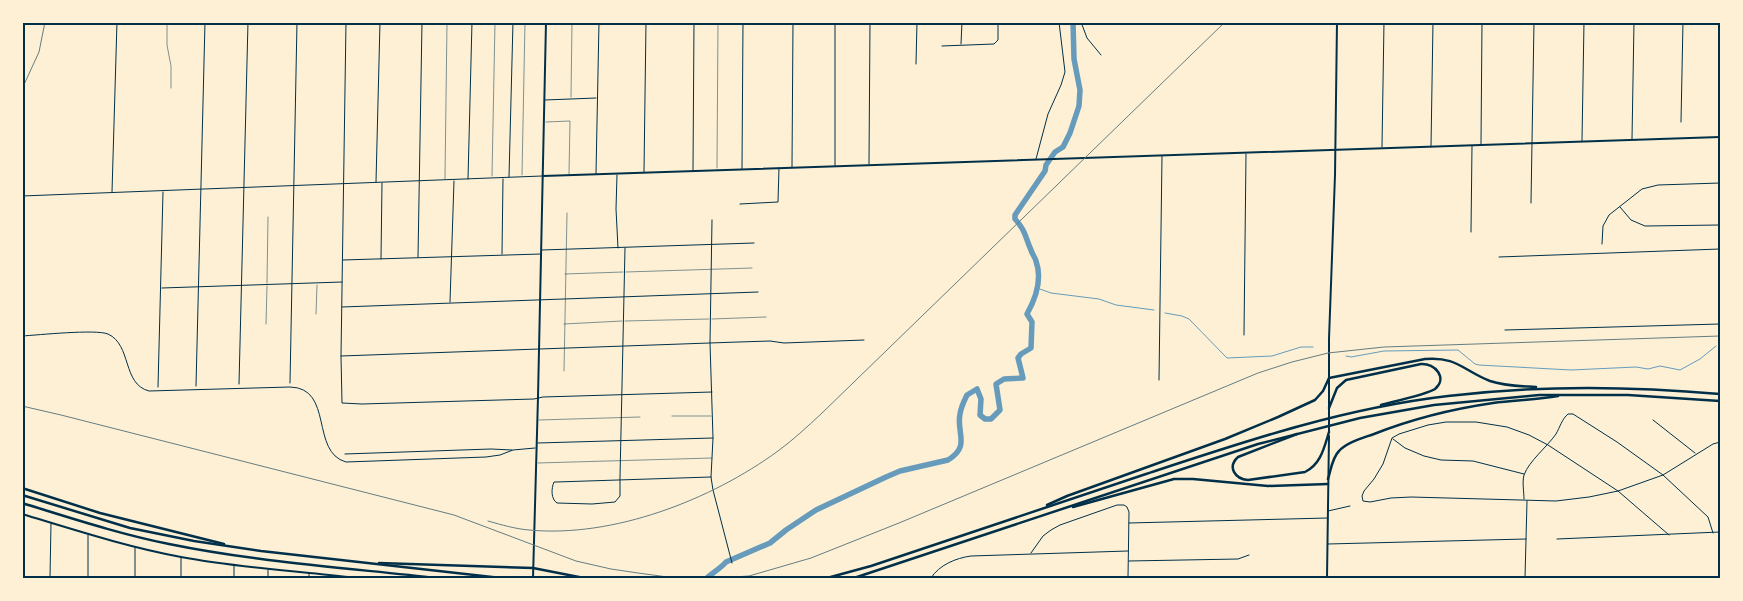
<svg xmlns="http://www.w3.org/2000/svg" width="1743" height="601" font-family="Inter,sans-serif">
	<style>
		.lines { fill: none; stroke-linecap: round; stroke-linejoin: round }
		.stream { stroke: #669bbc; stroke-width: 1 }
		.river { stroke: #669bbc; stroke-width: 5.5 }
		.service { stroke: #003049; stroke-width: 0.5 }
		.minor { stroke: #003049; stroke-width: 1 }
		.tertiary { stroke: #003049; stroke-width: 2 }
		.secondary { stroke: #003049; stroke-width: 2 }
		.primary { stroke: #003049; stroke-width: 2 }
		.motorway { stroke: #003049; stroke-width: 2.5 }
		.rail { stroke: #657d81; stroke-width: 1 }
		.neatline { fill: none; stroke: #003049; stroke-width: 2 }
	</style>
	<rect width="100%" height="100%" fill="#fdf0d5"/>
	<g class="lines">
		<g class="stream">
			<polyline points="1037,288 1051,293 1099,299 1116,305 1154,310"/>
			<polyline points="1165,313 1182,316 1189,319 1227,358 1272,356 1301,347 1313,347"/>
			<polyline points="1346,356 1351,357 1384,351 1458,350 1475,364 1479,365 1571,370 1636,367 1648,369 1660,366 1680,370 1700,359 1716,346"/>
		</g>
		<path class="river" d="M707,578c6,-6 13,-9 19,-16l44,-19 16,-13 30,-20 70,-33 14,-6 48,-11c23,-14 8,-27 12,-46 1,-7 4,-13 7,-19l10,-6 4,10 -1,16 5,4h6l9,-9 -4,-26 8,-5 19,-1 -5,-20 3,-4 10,-6 1,-26 -5,-8c9,-16 15,-36 9,-53 -1,-4 -4,-7 -5,-11 -6,-13 -5,-19 -16,-31v-4l30,-44 1,-6 9,-13 8,-5 7,-14 9,-27 1,-16 -6,-31 -1,-37"/>
		<g class="service">
			<polyline points="167,22 167,45 171,66 171,88"/>
			<polyline points="571,97 572,22"/>
			<polyline points="546,122 570,121 569,174"/>
			<polyline points="717,168 718,22"/>
			<polyline points="522,175 525,22"/>
			<polyline points="492,176 495,22"/>
			<polyline points="445,179 447,22"/>
			<polyline points="626,272 752,268"/>
			<polyline points="565,274 623,272"/>
			<polyline points="267,283 268,217"/>
			<polyline points="316,314 317,285"/>
			<polyline points="712,319 766,317"/>
			<polyline points="625,321 709,319"/>
			<polyline points="266,324 267,286"/>
			<polyline points="564,324 622,321"/>
			<polyline points="564,371 567,213"/>
			<polyline points="672,416 711,416"/>
			<polyline points="539,420 640,417"/>
			<polyline points="538,463 712,458"/>
		</g>
		<g class="minor">
			<polyline points="346,22 341,356 342,403 362,404 534,399 543,397 712,392"/>
			<polyline points="1081,22 1087,38 1101,55"/>
			<polyline points="999,23 1018,23"/>
			<polyline points="961,44 962,22"/>
			<polyline points="942,46 994,44 998,40 998,22"/>
			<polyline points="916,64 917,22"/>
			<polyline points="545,100 596,98"/>
			<polyline points="1681,122 1683,22"/>
			<polyline points="1632,139 1634,22"/>
			<polyline points="1582,141 1584,22"/>
			<polyline points="1481,144 1482,22"/>
			<polyline points="1382,147 1384,22"/>
			<polyline points="1431,147 1433,22"/>
			<polyline points="1036,159 1048,114 1061,85 1065,72 1059,22"/>
			<polyline points="869,164 870,22"/>
			<polyline points="835,166 835,22"/>
			<polyline points="792,167 793,22"/>
			<polyline points="742,169 743,22"/>
			<polyline points="693,171 694,22"/>
			<polyline points="644,172 646,22"/>
			<polyline points="596,174 599,22"/>
			<polyline points="617,175 616,209 618,248"/>
			<polyline points="509,177 513,22"/>
			<polyline points="468,179 472,22"/>
			<polyline points="376,182 380,22"/>
			<polyline points="112,192 117,22"/>
			<polyline points="22,196 542,176"/>
			<polyline points="1531,203 1534,22"/>
			<polyline points="740,204 778,202 779,168"/>
			<polyline points="1620,207 1631,220 1645,226 1720,225"/>
			<polyline points="712,220 710,343 713,438 711,477 713,490 732,563"/>
			<polyline points="1471,232 1472,146"/>
			<polyline points="1602,244 1603,226 1609,215 1642,189 1658,185 1720,183"/>
			<path d="M625,248l-5,229v19l-5,6 -23,2 -35,-1c-6,-4 -6,-14 -3,-21h2l155,-5"/>
			<polyline points="542,250 754,243"/>
			<polyline points="502,254 503,179"/>
			<polyline points="418,257 422,22"/>
			<polyline points="1499,257 1720,249"/>
			<polyline points="381,259 382,183"/>
			<polyline points="343,260 541,254"/>
			<polyline points="162,288 342,282"/>
			<polyline points="450,302 454,181"/>
			<polyline points="342,307 758,292"/>
			<polyline points="1505,330 1720,324"/>
			<polyline points="1244,335 1246,154"/>
			<path d="M22,336c17,-1 73,-7 86,-2 24,11 14,50 41,57l141,-4c44,1 20,65 56,75l140,-5 14,-2 13,-5 22,-2"/>
			<polyline points="341,356 738,342 770,341 784,343 864,340"/>
			<polyline points="1159,380 1162,156"/>
			<polyline points="290,383 297,22"/>
			<polyline points="239,384 248,22"/>
			<polyline points="196,386 205,22"/>
			<polyline points="158,387 163,192"/>
			<polyline points="1653,420 1695,453"/>
			<polyline points="1393,439 1405,448 1424,456 1441,460 1473,461 1524,474"/>
			<polyline points="538,443 713,438"/>
			<polyline points="345,454 491,449 512,450"/>
			<path d="M1524,499c0,-8 -2,-16 0,-24 5,-14 23,-28 32,-41 4,-7 6,-15 12,-20h5l44,28 46,33 45,42 5,16"/>
			<polyline points="1328,511 1350,506"/>
			<polyline points="1129,523 1328,518"/>
			<polyline points="1669,535 1618,491 1548,445 1529,435 1507,427 1476,422 1446,422 1428,425 1399,434 1392,438 1383,464 1374,479 1364,491 1362,496 1363,501 1370,502 1391,498 1411,497 1556,501 1589,497 1618,491 1663,475 1713,444 1720,442"/>
			<polyline points="1557,539 1720,532"/>
			<polyline points="1328,544 1526,539"/>
			<polyline points="1031,553 1043,536 1051,530 1060,525 1117,505 1124,505 1127,507 1129,512 1128,578"/>
			<polyline points="181,558 181,578"/>
			<polyline points="1129,561 1238,559 1249,555"/>
			<polyline points="50,578 51,523"/>
			<polyline points="88,578 88,535"/>
			<polyline points="135,578 135,548"/>
			<polyline points="234,578 234,566"/>
			<polyline points="268,578 268,570"/>
			<polyline points="309,578 309,574"/>
			<path d="M931,578c8,-13 25,-20 40,-22l157,-5"/>
			<polyline points="1525,578 1527,501"/>
		</g>
		<g class="tertiary">
			<polyline points="543,176 1720,137"/>
			<path d="M22,514c53,16 105,33 159,43 58,11 117,14 175,21"/>
		</g>
		<polyline class="secondary" points="533,578 538,397 546,22"/>
		<g class="primary">
			<polyline points="1329,431 1329,339 1335,175 1337,22"/>
			<polyline points="1327,578 1329,436"/>
		</g>
		<g class="motorway">
			<path d="M1329,408l8,-20 9,-8 75,-16c14,-1 27,14 14,25 -7,5 -43,13 -54,16"/>
			<path d="M1297,434l-59,23c-11,10 -3,22 10,23l57,-8c16,-8 19,-24 24,-40"/>
			<path d="M1328,479c3,-9 4,-21 11,-28 8,-9 24,-13 35,-17 38,-15 78,-25 119,-31 22,-3 43,-3 65,-7"/>
			<polyline points="22,488 100,513 224,544"/>
			<polyline points="22,495 130,528 194,541 261,551 501,578"/>
			<path d="M22,503c49,15 97,31 147,41 88,18 179,24 268,34"/>
			<path d="M1047,505l20,-9 158,-57 53,-22 37,-17 8,-9 6,-13 96,-19c31,-3 39,12 65,22 14,5 30,5 46,6"/>
			<polyline points="1073,507 1174,479 1193,479 1268,486 1328,484"/>
			<polyline points="379,563 533,568 584,578"/>
			<path d="M827,578l44,-12c92,-31 184,-62 275,-92 100,-33 198,-66 302,-78 91,-11 181,-10 272,-2"/>
			<polyline points="854,578 1258,444 1360,418 1434,405 1539,395 1628,395 1720,401"/>
		</g>
		<g class="rail">
			<polyline points="22,89 39,52 45,22"/>
			<polyline points="22,406 61,415 454,515 576,561 611,569 638,573 675,578 716,578 749,576 811,558 899,523 1258,373 1292,362 1328,353 1384,347 1720,336"/>
			<path d="M488,521c14,4 28,8 41,9 84,8 182,-30 249,-79 15,-11 29,-24 43,-37l404,-392"/>
		</g>
	</g>
	<rect width="1743" height="601" fill="none" stroke="#fdf0d5" stroke-width="48"/>
	<rect x="24" y="24" width="1695" height="553" class="neatline"/>
</svg>
